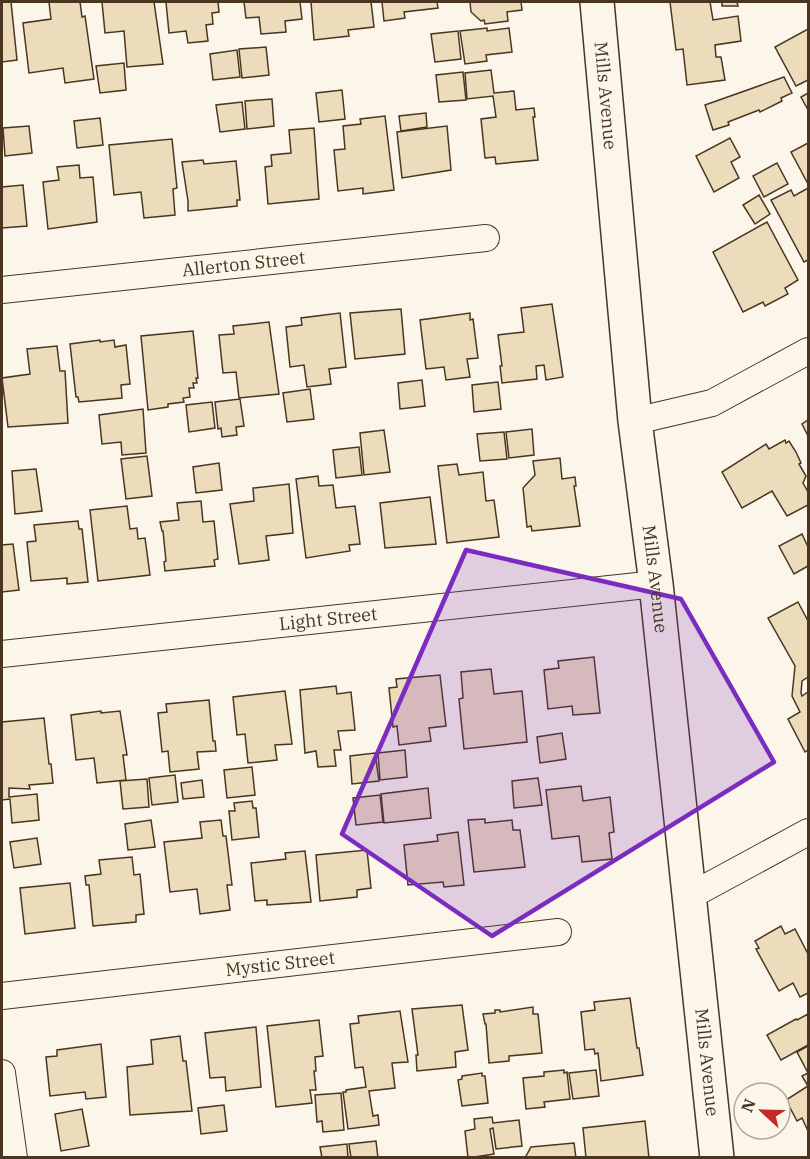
<svg xmlns="http://www.w3.org/2000/svg" width="810" height="1159" font-family="'IBM Plex Serif',serif">
	<style>
		.building { fill: #ecdcbc; stroke: #4a3520; stroke-width: 1.5 }
		.lines { fill: none; stroke-linecap: round; stroke-linejoin: round }
		.street-casing { stroke: #4a3520; stroke-width: 28 }
		.secondary-casing { stroke: #4a3520; stroke-width: 36 }
		.street { stroke: #fbf6e9; stroke-width: 26 }
		.secondary { stroke: #fbf6e9; stroke-width: 33 }
		.marked { fill: #7b2cbf; fill-opacity: 0.2; stroke: #7b2cbf; stroke-width: 4.5; stroke-linejoin: round }
		.labels { text-anchor: middle; stroke-width: 4.5; stroke-linejoin: round; paint-order: stroke }
		.street-label { font-size: 18px; fill: #4a3520; stroke: #fbf6e9 }
	</style>
	<rect width="100%" height="100%" fill="#fbf6e9"/>
	<g class="building">
		<polygon points="2,2 11,2 17,60 2,62"/>
		<polygon points="49,2 80,2 82,17 85,16 94,79 65,83 63,68 29,73 23,23 51,19"/>
		<polygon points="102,2 154,2 163,64 127,67 124,31 105,33"/>
		<polygon points="166,2 218,2 219,12 212,13 213,24 206,25 208,41 188,43 186,31 169,33"/>
		<polygon points="244,2 300,2 302,19 285,21 286,32 261,34 259,17 246,18"/>
		<polygon points="311,2 371,2 374,27 348,30 349,36 314,40"/>
		<polygon points="382,2 437,2 438,8 404,12 405,18 384,21"/>
		<polygon points="470,2 521,2 522,10 507,12 508,21 485,24 484,20 481,21 471,12"/>
		<polygon points="670,2 710,2 713,20 738,16 741,41 715,45 716,57 721,57 725,80 687,85 683,49 676,50"/>
		<polygon points="722,2 737,2 738,6 722,6"/>
		<polygon points="487,28 487,31 509,28 512,52 486,55 487,61 465,64 460,31"/>
		<polygon points="808,29 808,80 796,86 775,47"/>
		<polygon points="458,31 461,59 435,62 431,34"/>
		<polygon points="266,47 269,75 242,78 239,49"/>
		<polygon points="237,50 240,77 213,80 210,54"/>
		<polygon points="124,63 126,90 100,93 96,66"/>
		<polygon points="491,70 494,93 514,91 516,110 534,108 535,117 533,117 538,160 496,164 495,157 485,158 481,119 496,117 493,96 467,99 465,73"/>
		<polygon points="463,72 466,100 439,102 436,75"/>
		<polygon points="784,77 792,93 781,98 782,101 760,112 759,110 728,122 729,125 713,130 705,105"/>
		<polygon points="342,90 345,119 319,122 316,93"/>
		<polygon points="808,93 808,110 801,97"/>
		<polygon points="272,99 274,126 247,129 245,101"/>
		<polygon points="242,102 245,129 220,132 216,105"/>
		<polygon points="426,113 427,127 401,131 399,116"/>
		<polygon points="385,116 394,190 363,194 363,188 338,191 334,150 345,149 343,126 361,124 360,119"/>
		<polygon points="100,118 103,145 77,148 74,121"/>
		<polygon points="29,126 32,153 5,156 3,128"/>
		<polygon points="447,126 451,170 402,178 397,132"/>
		<polygon points="314,128 319,199 268,204 265,167 272,166 271,155 291,153 289,130"/>
		<polygon points="730,138 740,157 731,162 739,178 714,192 696,156"/>
		<polygon points="172,139 177,188 173,189 175,215 144,218 141,192 114,195 109,145"/>
		<polygon points="808,143 808,184 791,152"/>
		<polygon points="203,160 204,164 236,161 240,200 237,200 237,206 188,211 188,201 182,162"/>
		<polygon points="777,163 788,184 764,197 753,176"/>
		<polygon points="79,165 80,178 93,177 97,222 48,229 43,182 59,180 57,167"/>
		<polygon points="23,185 27,226 2,228 2,187"/>
		<polygon points="808,188 808,260 804,262 771,200 791,190 794,196"/>
		<polygon points="759,195 770,214 755,224 743,205"/>
		<polygon points="767,222 798,280 785,288 788,294 765,306 763,302 743,312 713,252"/>
		<polygon points="552,304 563,377 546,380 544,365 536,366 537,379 502,383 500,366 502,366 498,335 524,332 521,308"/>
		<polygon points="401,309 405,354 355,359 350,313"/>
		<polygon points="340,313 346,367 329,369 331,384 307,387 304,365 290,367 286,327 302,325 301,318"/>
		<polygon points="470,313 470,320 473,319 478,358 467,359 470,377 446,380 444,367 426,369 420,320"/>
		<polygon points="269,322 279,394 239,398 236,372 223,373 219,335 234,334 233,326"/>
		<polygon points="193,331 198,378 196,378 197,383 193,383 194,388 189,388 190,397 183,398 184,402 168,404 168,407 148,410 141,336"/>
		<polygon points="100,340 100,342 114,340 115,347 126,345 130,384 121,385 122,398 79,402 78,397 76,397 70,344"/>
		<polygon points="57,346 60,371 65,371 68,423 8,427 2,378 30,374 27,349"/>
		<polygon points="422,380 425,406 400,409 398,383"/>
		<polygon points="498,382 501,409 474,412 472,385"/>
		<polygon points="310,389 314,419 287,422 283,393"/>
		<polygon points="240,399 244,426 236,427 237,435 222,437 221,428 218,429 215,402"/>
		<polygon points="212,402 215,428 189,432 186,405"/>
		<polygon points="143,409 146,453 122,455 121,442 102,444 99,415"/>
		<polygon points="808,420 808,436 802,424"/>
		<polygon points="532,429 534,455 509,458 506,432"/>
		<polygon points="384,430 390,472 364,475 360,433"/>
		<polygon points="504,432 507,459 480,461 477,434"/>
		<polygon points="785,440 786,443 789,441 796,452 801,463 799,464 806,476 803,483 808,492 808,505 787,516 772,491 742,508 722,472 766,444 769,449"/>
		<polygon points="359,447 362,475 336,478 333,450"/>
		<polygon points="147,456 152,496 126,499 121,459"/>
		<polygon points="560,458 562,479 575,477 576,486 574,486 580,526 532,531 531,526 527,527 523,488 535,475 533,461"/>
		<polygon points="219,463 222,490 196,493 193,467"/>
		<polygon points="457,464 459,475 483,472 486,501 494,500 499,537 447,543 438,466"/>
		<polygon points="36,469 42,511 15,514 12,471"/>
		<polygon points="318,476 319,486 333,485 336,508 355,506 360,544 349,545 350,551 306,558 296,479"/>
		<polygon points="289,484 293,533 266,536 269,560 239,564 230,504 254,501 253,488"/>
		<polygon points="430,497 436,544 385,548 380,503"/>
		<polygon points="201,501 203,522 214,521 218,559 214,560 215,566 165,571 164,562 166,561 163,531 162,531 160,522 179,520 177,503"/>
		<polygon points="127,506 130,529 137,528 138,539 145,538 150,575 98,581 90,510"/>
		<polygon points="78,521 79,529 82,529 88,582 67,584 67,578 31,581 27,542 36,541 34,525"/>
		<polygon points="802,534 808,547 808,566 794,574 779,546"/>
		<polygon points="13,544 19,590 2,592 2,545"/>
		<polygon points="798,602 808,621 808,677 802,681 801,693 802,696 808,692 808,750 805,752 788,719 800,712 792,696 795,666 768,618"/>
		<polygon points="594,657 600,713 573,715 572,706 548,709 544,670 559,668 558,661"/>
		<polygon points="491,669 494,694 522,691 527,742 464,749 459,699 463,698 461,672"/>
		<polygon points="440,675 446,726 429,728 431,741 399,745 397,726 393,727 389,688 397,687 396,679"/>
		<polygon points="336,686 337,694 351,692 355,730 338,731 341,750 334,750 336,766 318,767 316,751 305,753 300,690"/>
		<polygon points="285,691 292,744 275,745 277,760 248,763 245,734 237,735 233,697"/>
		<polygon points="209,700 213,741 215,741 216,751 197,752 199,769 170,772 168,751 162,752 158,713 167,712 166,704"/>
		<polygon points="101,711 101,713 120,711 127,755 123,755 126,780 97,783 94,758 76,760 71,715"/>
		<polygon points="44,718 49,764 51,764 53,783 29,785 30,789 9,788 9,797 37,794 39,820 12,823 10,799 2,800 2,722"/>
		<polygon points="562,733 566,759 540,763 537,737"/>
		<polygon points="405,750 407,777 380,780 378,753"/>
		<polygon points="375,753 379,781 352,784 350,756"/>
		<polygon points="252,767 255,795 227,798 224,770"/>
		<polygon points="175,775 178,802 152,805 149,778"/>
		<polygon points="538,778 542,805 514,808 512,781"/>
		<polygon points="147,779 149,807 123,809 120,781"/>
		<polygon points="202,780 204,797 183,799 181,783"/>
		<polygon points="581,786 583,801 610,797 614,832 609,833 612,859 582,862 579,836 552,839 546,790"/>
		<polygon points="428,788 431,818 384,823 381,794"/>
		<polygon points="380,795 383,822 356,825 353,798"/>
		<polygon points="252,801 253,808 256,808 259,837 232,840 229,811 235,811 234,803"/>
		<polygon points="485,819 485,823 512,820 513,830 520,830 525,867 474,872 468,820"/>
		<polygon points="151,820 155,847 128,850 125,824"/>
		<polygon points="221,820 223,836 226,836 232,885 227,885 230,910 200,914 197,889 170,892 164,842 202,838 200,822"/>
		<polygon points="458,832 464,885 444,887 443,882 408,885 404,845 438,841 437,835"/>
		<polygon points="37,838 41,864 14,868 10,842"/>
		<polygon points="367,850 371,888 357,890 357,897 320,901 316,855"/>
		<polygon points="305,851 311,902 267,905 267,900 255,901 251,863 286,859 285,853"/>
		<polygon points="132,857 134,875 140,874 144,914 136,915 136,922 93,926 89,885 86,885 85,876 101,874 99,860"/>
		<polygon points="70,883 75,928 25,934 20,888"/>
		<polygon points="781,926 785,934 795,929 808,954 808,993 800,997 793,983 779,991 756,949 759,948 755,941"/>
		<polygon points="630,998 637,1048 639,1048 643,1075 601,1081 598,1053 595,1054 594,1049 585,1050 581,1012 595,1010 594,1002"/>
		<polygon points="462,1005 468,1050 455,1052 456,1067 417,1071 416,1055 418,1055 412,1009"/>
		<polygon points="533,1007 533,1014 538,1014 542,1053 509,1056 509,1061 489,1063 486,1024 485,1024 483,1014 495,1013 495,1010 500,1010 500,1012"/>
		<polygon points="400,1011 408,1062 392,1063 395,1088 369,1091 373,1116 378,1115 379,1125 348,1129 343,1092 346,1092 346,1090 366,1087 363,1067 355,1068 350,1024 359,1023 358,1016"/>
		<polygon points="808,1014 808,1045 781,1060 767,1035 796,1019 797,1020"/>
		<polygon points="319,1020 323,1056 315,1057 316,1071 314,1071 316,1090 310,1090 312,1103 276,1107 267,1026"/>
		<polygon points="256,1027 261,1087 226,1091 225,1077 210,1078 205,1033"/>
		<polygon points="180,1036 183,1061 186,1061 192,1111 130,1115 127,1067 153,1064 151,1040"/>
		<polygon points="101,1044 106,1097 86,1099 85,1092 50,1096 46,1057 57,1056 57,1050"/>
		<polygon points="808,1046 808,1131 802,1118 797,1121 786,1100 808,1086 802,1076 808,1073 797,1052"/>
		<polygon points="564,1070 564,1073 567,1072 570,1099 544,1102 545,1107 526,1109 523,1078 544,1076 544,1072"/>
		<polygon points="596,1070 599,1096 573,1099 569,1073"/>
		<polygon points="482,1073 482,1076 485,1076 488,1103 462,1106 458,1080 462,1079 462,1076"/>
		<polygon points="341,1093 344,1130 323,1132 322,1121 317,1122 315,1095"/>
		<polygon points="224,1105 227,1131 201,1134 198,1108"/>
		<polygon points="82,1109 89,1146 61,1151 55,1114"/>
		<polygon points="492,1117 493,1123 519,1120 522,1146 496,1149 493,1128 490,1129 494,1154 468,1158 465,1131 475,1129 474,1119"/>
		<polygon points="645,1121 649,1158 586,1158 583,1128"/>
		<polygon points="376,1141 378,1158 351,1158 349,1144"/>
		<polygon points="574,1143 576,1158 525,1158 531,1147"/>
		<polygon points="347,1144 348,1158 322,1158 320,1147"/>
	</g>
	<g class="lines">
		<g class="street-casing">
			<g id="street">
				<path id="s1" d="M2,290l484,-52"/>
				<polyline points="635,421 712,403 808,351"/>
				<path id="s2" d="M2,654l654,-70"/>
				<polyline points="690,896 808,832"/>
				<path id="s3" d="M2,996l556,-64"/>
				<polyline points="2,1073 14,1158"/>
			</g>
		</g>
		<g class="secondary-casing">
			<g id="secondary">
				<path id="s4" d="M597,2l38,419 21,163 61,574"/>
			</g>
		</g>
		<use href="#street" class="street"/>
		<use href="#secondary" class="secondary"/>
	</g>
	<path class="marked" d="M466,550l215,49 93,163 -282,174 -150,-102z"/>
	<g class="labels">
		<g class="street-label">
			<text dy="6" stroke="none"><textPath href="#s4" startOffset="94">Mills Avenue</textPath></text>
			<text dy="6" stroke="none"><textPath href="#s1" startOffset="243">Allerton Street</textPath></text>
			<text dy="6" stroke="none"><textPath href="#s4" startOffset="580">Mills Avenue</textPath></text>
			<text dy="6" stroke="none"><textPath href="#s2" startOffset="328">Light Street</textPath></text>
			<text dy="6" stroke="none"><textPath href="#s3" startOffset="280">Mystic Street</textPath></text>
			<text dy="6" stroke="none"><textPath href="#s4" startOffset="1066">Mills Avenue</textPath></text>
		</g>
	</g>
	<rect width="810" height="1159" fill="none" stroke="#4a3520" stroke-width="6"/>
	<g transform="translate(762 1111) rotate(292)"><circle r="28" fill="#fbf6e9" stroke="#b4a999" stroke-width="1.5"/>
	<path d="M0-4.5L10 22L0 15L-10 22Z" fill="#c62828"/>
	<text y="-9" font-size="16" font-weight="bold" text-anchor="middle" fill="#4a3520">N</text>
	</g>
</svg>
